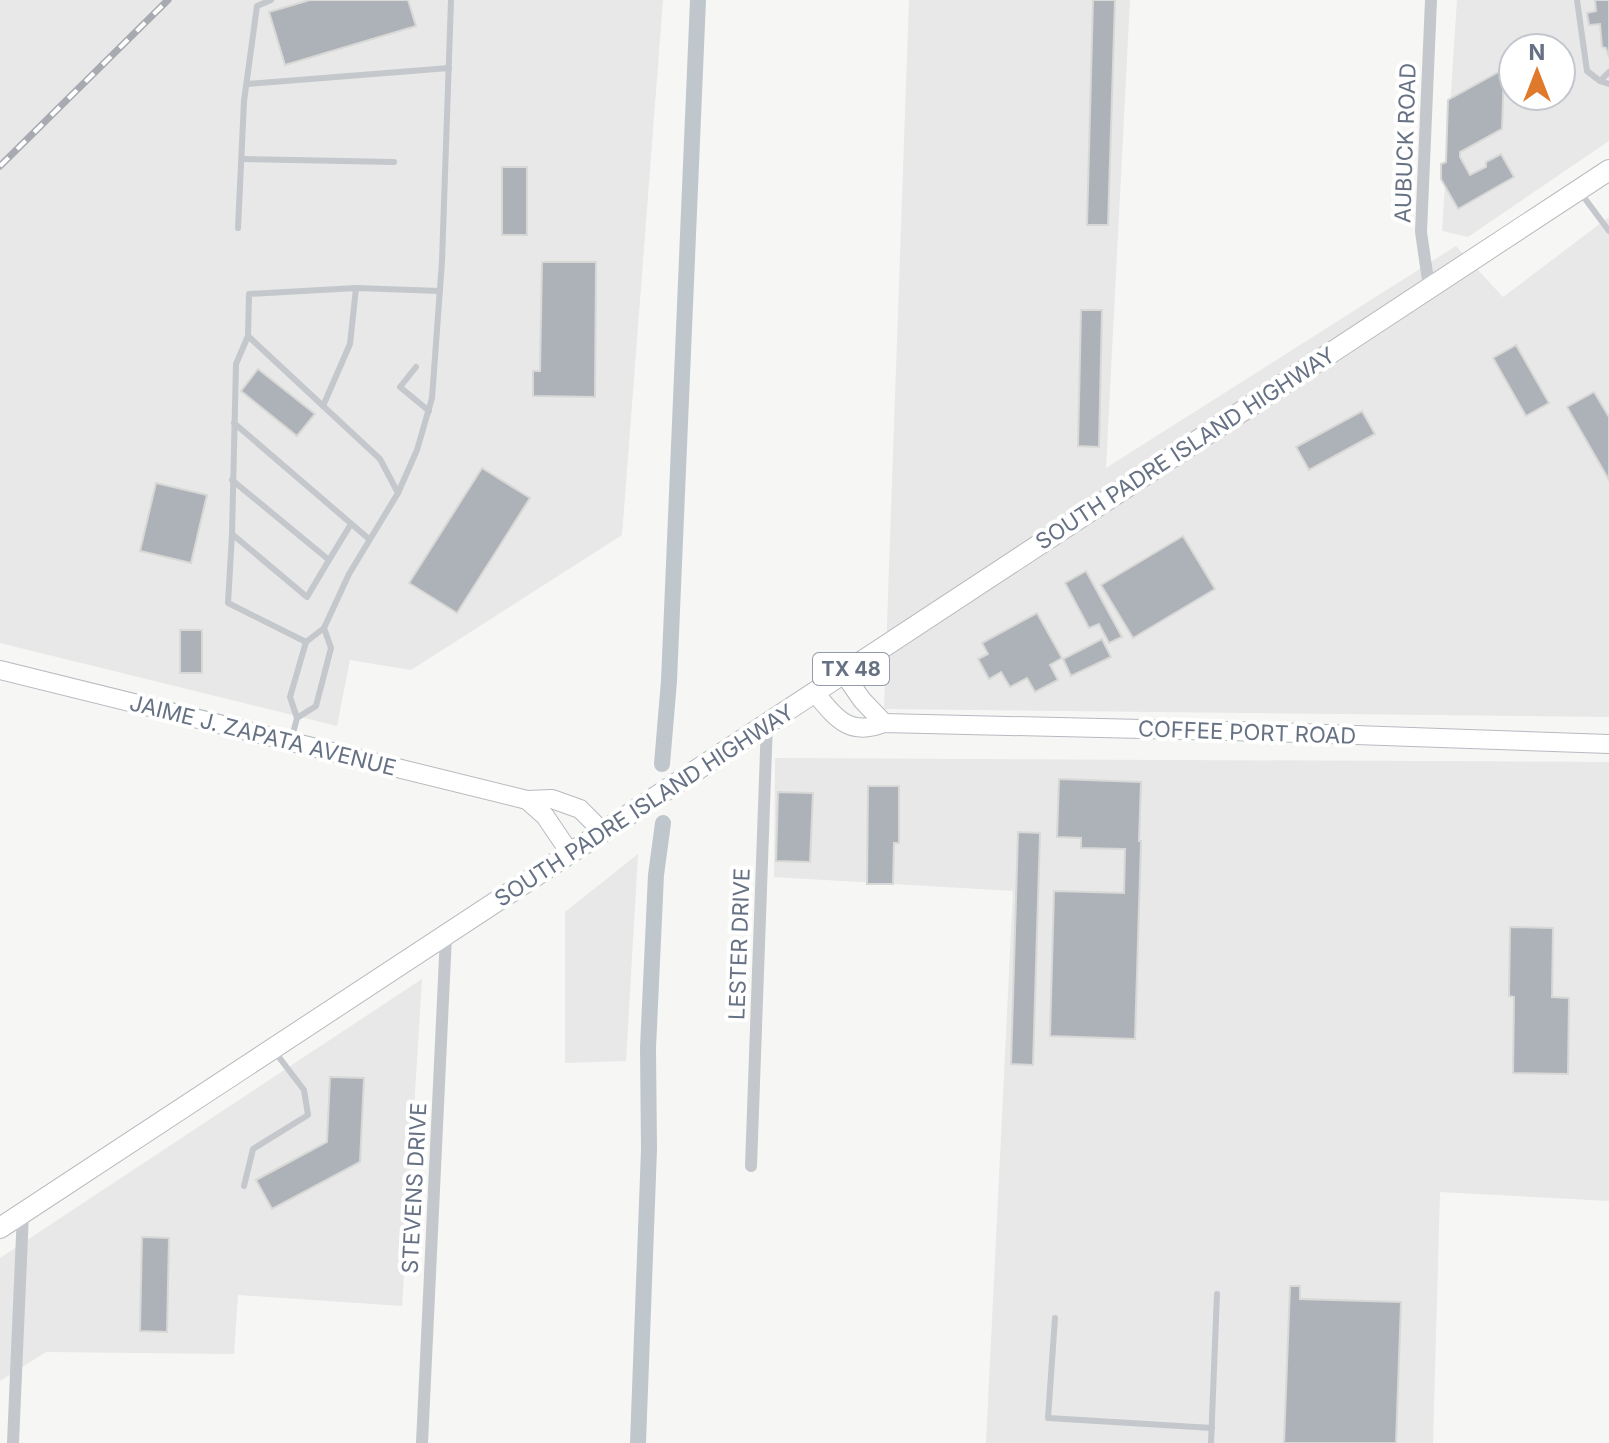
<svg xmlns="http://www.w3.org/2000/svg" width="1609" height="1443" font-family="Inter,sans-serif">
	<style>
		.built { fill: #e7e8e7; fill-rule: evenodd }
		.lines { fill: none; stroke-linecap: round; stroke-linejoin: round }
		.canal { stroke: #bfc6cc; stroke-width: 16 }
		.building { fill: #adb2b9; stroke: #d8d8d6; stroke-width: 2 }
		.secondary-casing { stroke: #b6bac0; stroke-width: 20 }
		.primary-casing { stroke: #b7babf; stroke-width: 22 }
		.lane { stroke: #c4c7cb; stroke-width: 6 }
		.street { stroke: #c4c7cb; stroke-width: 12 }
		.secondary { stroke: #fff; stroke-width: 18 }
		.primary { stroke: #fff; stroke-width: 20 }
		.rail-casing { stroke: #a7aab1; stroke-width: 7 }
		.rail { stroke: #fff; stroke-width: 4; stroke-dasharray: 12; stroke-linecap: butt }
		.labels { text-anchor: middle; stroke-width: 8; stroke-linejoin: round; paint-order: stroke }
		.shield { fill: #fff; stroke: #949ca9; stroke-width: 2 }
		.shield-label { font-size: 20px; font-weight: bold; fill: #667184 }
		.street-label { font-size: 22px; fill: #667184; stroke: #fff }
	</style>
	<rect width="100%" height="100%" fill="#f6f7f4"/>
	<g class="built">
		<polygon points="0,0 663,0 622,535 411,670 350,660 337,726 0,643"/>
		<polygon points="909,0 1130,0 1106,468 1456,246 1503,297 1609,217 1609,717 884,709"/>
		<path d="M1457,0h152v141l-141,96 -26,-6zM1513,48h48v48h-48z"/>
		<polygon points="775,758 1609,762 1609,1201 1440,1192 1433,1443 986,1443 1013,891 774,877"/>
		<polygon points="638,854 626,1061 565,1063 565,912"/>
		<polygon points="422,979 402,1306 238,1295 234,1354 46,1352 0,1381 0,1258"/>
	</g>
	<g class="lines">
		<g class="canal">
			<polyline points="662,764 669,681 698,0"/>
			<polyline points="638,1443 649,1149 648,1048 656,875 663,823"/>
		</g>
	</g>
	<g class="building">
		<polygon points="310,0 408,0 416,26 285,65 269,12"/>
		<polygon points="1093,0 1115,0 1108,225 1087,225"/>
		<polygon points="1595,0 1609,0 1609,57 1606,48 1602,47 1600,24 1589,25 1587,13 1596,11"/>
		<polygon points="1504,69 1502,129 1460,152 1460,157 1470,175 1486,167 1486,162 1501,154 1514,177 1458,209 1441,179 1441,164 1446,162 1448,100"/>
		<rect x="502" y="167" width="25" height="68"/>
		<polygon points="542,262 596,262 595,397 533,396 533,371 540,371"/>
		<polygon points="1081,310 1102,310 1099,447 1078,446"/>
		<polygon points="1516,345 1549,403 1526,416 1493,358"/>
		<polygon points="258,369 315,414 297,436 241,391"/>
		<polygon points="1594,392 1609,417 1609,480 1567,407"/>
		<polygon points="1362,411 1375,434 1309,470 1296,447"/>
		<polygon points="482,468 530,498 457,613 409,583"/>
		<polygon points="156,483 207,495 191,563 140,551"/>
		<polygon points="1183,536 1215,589 1133,638 1101,585"/>
		<polygon points="1086,571 1122,637 1109,643 1099,624 1089,628 1065,583"/>
		<polygon points="1037,613 1062,658 1050,665 1058,680 1035,692 1027,678 1010,687 1001,672 989,679 978,659 988,654 982,643"/>
		<rect x="180" y="630" width="22" height="43"/>
		<polygon points="1102,639 1111,657 1071,676 1063,659"/>
		<polygon points="1059,779 1141,782 1139,841 1141,841 1135,1039 1050,1036 1054,891 1124,893 1125,849 1081,848 1081,838 1057,837"/>
		<polygon points="868,786 899,786 899,843 894,843 893,884 867,884"/>
		<polygon points="778,792 813,793 810,862 776,861"/>
		<polygon points="1018,832 1040,833 1033,1065 1011,1064"/>
		<polygon points="1510,927 1553,928 1552,997 1569,998 1568,1074 1513,1073 1514,997 1509,996"/>
		<polygon points="330,1077 364,1078 360,1162 272,1209 256,1180 327,1142"/>
		<polygon points="142,1237 169,1238 167,1332 140,1331"/>
		<polygon points="1290,1286 1300,1286 1300,1299 1401,1302 1396,1443 1284,1443"/>
	</g>
	<g class="lines">
		<g class="secondary-casing">
			<g id="secondary">
				<polyline points="0,670 527,800 552,799 580,809 603,832"/>
				<polyline points="844,674 862,700 884,723"/>
				<path d="M815,693c21,25 34,44 69,30l385,9 340,12"/>
				<polyline points="527,800 545,816 570,853"/>
			</g>
		</g>
		<g class="primary-casing">
			<polyline id="primary" points="0,1228 1609,170"/>
		</g>
		<g class="lane">
			<polyline points="1577,0 1587,71 1600,81 1609,84"/>
			<polyline points="1600,81 1609,72"/>
			<polyline points="247,84 449,68"/>
			<polyline points="242,159 394,162"/>
			<polyline points="1580,192 1609,231"/>
			<polyline points="238,228 244,101 257,6 271,0"/>
			<polyline points="248,336 236,364 232,534 228,603 306,642"/>
			<polyline points="416,367 400,387 429,411"/>
			<polyline points="323,406 350,344 356,288"/>
			<polyline points="234,423 369,539"/>
			<polyline points="398,493 417,450 432,398 442,261 451,0"/>
			<polyline points="232,534 307,597 329,560 232,480"/>
			<polyline points="329,560 351,524"/>
			<polyline points="297,718 316,706 331,648 324,628"/>
			<polyline points="291,741 297,718 290,697 306,642 324,628 349,574 398,493 380,459 248,336 249,294 356,288 440,291"/>
			<polyline points="244,1186 253,1149 308,1115 304,1090 275,1052"/>
			<polyline points="1055,1318 1048,1418 1212,1428"/>
			<polyline points="1211,1443 1217,1294"/>
		</g>
		<g class="street">
			<polyline points="1429,287 1421,232 1431,0"/>
			<polyline points="751,1166 767,723"/>
			<polyline points="13,1443 23,1213"/>
			<polyline points="422,1443 446,936"/>
		</g>
		<use href="#secondary" class="secondary"/>
		<use href="#primary" class="primary"/>
		<g class="rail-casing">
			<polyline id="rail" points="0,166 168,0"/>
		</g>
		<use href="#rail" class="rail"/>
	</g>
	<g class="labels">
		<rect class="shield" x="813" y="653" width="76" height="32" rx="6"/>
		<g class="shield-label">
			<text x="851" y="676">TX 48</text>
		</g>
		<g class="street-label">
			<text transform="translate(1405 143) rotate(-88)" y="8">AUBUCK ROAD</text>
			<text transform="translate(1185 448) rotate(-33)" y="8">SOUTH PADRE ISLAND HIGHWAY</text>
			<text transform="translate(1247 732) rotate(2)" y="8">COFFEE PORT ROAD</text>
			<text transform="translate(263 735) rotate(14)" y="8">JAIME J. ZAPATA AVENUE</text>
			<text transform="translate(644 805) rotate(-33)" y="8">SOUTH PADRE ISLAND HIGHWAY</text>
			<text transform="translate(739 944) rotate(-88)" y="8">LESTER DRIVE</text>
			<text transform="translate(414 1188) rotate(-87)" y="8">STEVENS DRIVE</text>
		</g>
	</g>
	<g transform="translate(1537 72)"><circle r="38" fill="#ffffff" stroke="#c2c6ce" stroke-width="2"/>
	<path d="M0-6L14 30L0 20L-14 30Z" fill="#df792b"/>
	<text y="-12" font-size="22" font-weight="bold" text-anchor="middle" fill="#667184">N</text>
	</g>
</svg>
